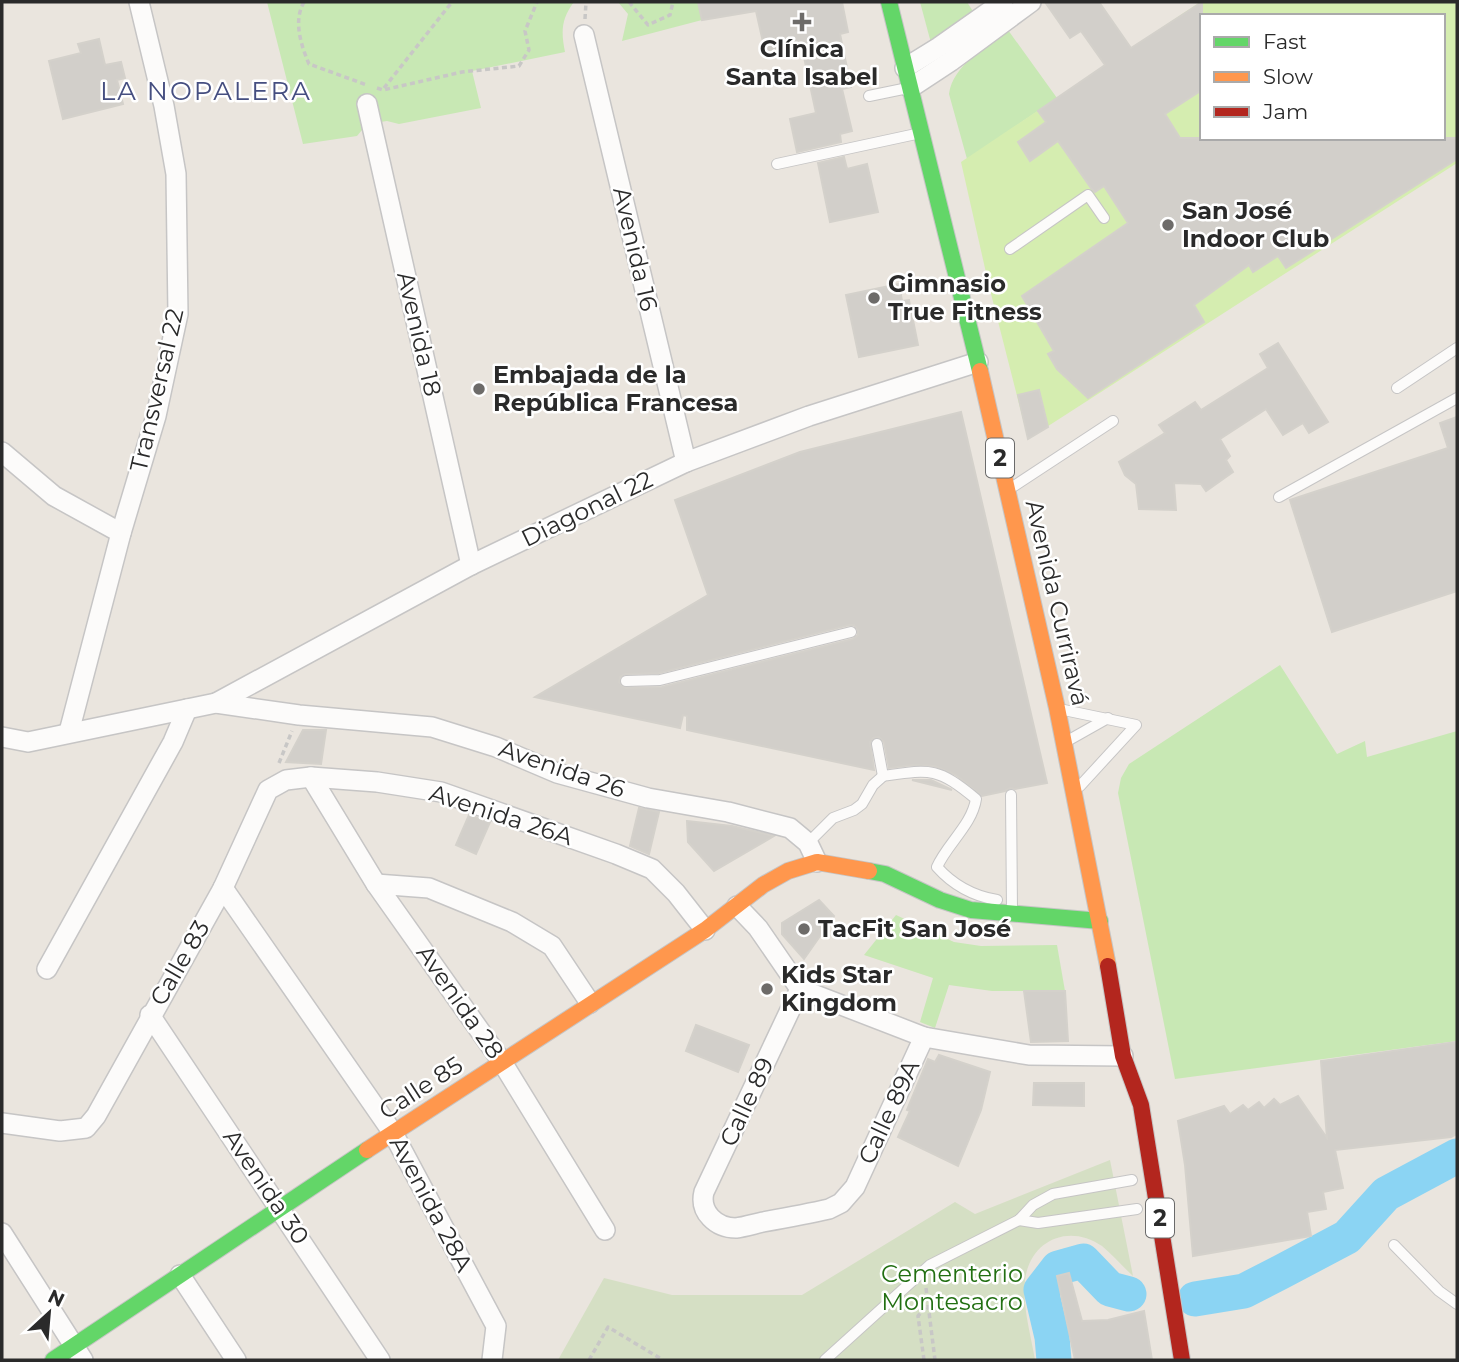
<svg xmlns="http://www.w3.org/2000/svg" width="1459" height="1362" font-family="Montserrat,sans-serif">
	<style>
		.green { fill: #c8e8b4 }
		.cemetery { fill: #d5dfc4 }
		.pitch { fill: #d5edb0; fill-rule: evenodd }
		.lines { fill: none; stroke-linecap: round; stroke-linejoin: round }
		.river { stroke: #8bd4f3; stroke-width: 35 }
		.building { fill: #d2cfca; stroke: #d4d1cb; stroke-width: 2; fill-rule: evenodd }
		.lane-casing { stroke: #c6c5c5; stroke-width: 12 }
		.street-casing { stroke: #c6c5c5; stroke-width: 22 }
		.fast-casing { stroke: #c6c5c5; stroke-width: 18 }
		.slow-casing { stroke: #c6c5c5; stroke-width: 18 }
		.jam-casing { stroke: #c6c5c5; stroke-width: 18 }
		.path { stroke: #c8c7c6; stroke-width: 3.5; stroke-dasharray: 5 3.5; stroke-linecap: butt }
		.lane { stroke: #fcfbfa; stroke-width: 10 }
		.street { stroke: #fcfbfa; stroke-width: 19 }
		.fast { stroke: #63d668; stroke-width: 16 }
		.slow { stroke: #ff974d; stroke-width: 16 }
		.jam { stroke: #b3261e; stroke-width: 16 }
		.poi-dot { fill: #6d6b69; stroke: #fff; stroke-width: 2.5 }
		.labels { text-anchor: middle; stroke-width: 5; stroke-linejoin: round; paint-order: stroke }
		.shield { fill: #fff; stroke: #6a6a6a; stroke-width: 2 }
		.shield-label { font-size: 23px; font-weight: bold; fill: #2a2a2a }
		.poi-label { font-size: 24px; font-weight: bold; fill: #2a2a2a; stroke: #fff; text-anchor: start }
		.street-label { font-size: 24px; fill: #2a2a2a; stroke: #fff }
		.park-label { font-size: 24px; fill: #226f12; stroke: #fff }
		.neighbourhood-label { font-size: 26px; letter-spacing: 2px; fill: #454e80; stroke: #fff }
	</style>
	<rect width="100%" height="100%" fill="#eae5de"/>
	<g class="green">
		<path d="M267,2h307c-13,17 -13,30 -9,50l-93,19 9,37 -82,16 -12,-3 -20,3 -10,12 -54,8z"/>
		<polygon points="618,2 698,2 702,20 622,41 628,14"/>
		<polygon points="920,2 967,2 974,13 931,43"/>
		<path d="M1008,30l49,68 -90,61 -18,-65c4,-29 37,-47 59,-64z"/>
		<polygon points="1280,665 1337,754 1365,741 1367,757 1457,731 1457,1041 1175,1079 1118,793 1121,778 1129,764"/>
		<polygon points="896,915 954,942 981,946 1057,945 1065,991 992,991 949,985 935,1028 920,1022 933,978 864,955"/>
	</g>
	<path class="cemetery" d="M1110,1160l23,116c-10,-9 -20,-21 -31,-30 -33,-23 -72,-6 -77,34 -3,26 6,55 10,80h-477l46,-82 68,17h130l153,-93 20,12z"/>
	<path class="pitch" d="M1200,2h257v161l-429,276 -39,-153 -28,-124zM1202,16h241v122h-241z"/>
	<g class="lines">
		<g class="river">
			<polyline points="1195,1299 1244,1291 1281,1272 1347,1237 1386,1194 1457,1156"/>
			<polyline points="1054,1360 1052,1337 1041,1290 1058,1268 1083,1261 1110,1289 1129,1294"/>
		</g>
	</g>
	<g class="building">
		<polygon points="698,2 842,2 848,32 840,34 851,87 842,89 852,131 840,134 841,142 797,152 790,119 816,113 801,43 765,51 756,11 702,20"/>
		<polygon points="1045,2 1099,2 1131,48 1202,2 1202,90 1165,114 1180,138 1457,138 1457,159 1286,268 1278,256 1253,272 1249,265 1194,305 1204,322 1088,398 1057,369 1048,354 1054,351 1022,296 1128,223 1104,186 1095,192 1091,188 1058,141 1030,161 1018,142 1046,122 1038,111 1105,65 1081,31 1070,38"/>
		<polygon points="99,39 105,65 121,62 125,78 117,80 123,104 63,119 49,61 81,53 78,44"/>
		<polygon points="844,157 847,169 867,164 878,212 830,222 818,163"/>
		<polygon points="899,284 902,301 909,300 918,345 859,357 846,295"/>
		<polygon points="1278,343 1328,422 1309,433 1303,423 1283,435 1266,409 1220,439 1230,456 1226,460 1233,472 1206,491 1201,484 1174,483 1176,510 1139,509 1136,484 1125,475 1119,462 1165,433 1159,425 1195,402 1201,410 1268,368 1260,354"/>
		<polygon points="1039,390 1048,427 1028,439 1018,395"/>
		<path d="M961,412l86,371 -32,6 -5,-1 -5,3 -23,5 -26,-21 -21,-9 -23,-1 -23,3 -5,-26 -5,-5 -6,1 -3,4 4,28 -187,-40v-14l-4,-1 -3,13 -145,-31 173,-102 -33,-95 125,-48zM849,625h5l4,5v5l-5,4 -191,48 -36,1 -7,-6 1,-5 5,-3 34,-1z"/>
		<polygon points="1457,417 1457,591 1332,632 1290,500 1448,448 1440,423"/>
		<polygon points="303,730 326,730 321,764 286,762"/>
		<polygon points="912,780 931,780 952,790"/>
		<polygon points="639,808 659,812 649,854 630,846"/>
		<polygon points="469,815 490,822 476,854 456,845"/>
		<polygon points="687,821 732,826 774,836 714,871 688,842"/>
		<polygon points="819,900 834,916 804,959 782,934 782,923"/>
		<polygon points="1024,991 1065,991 1068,1041 1031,1042"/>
		<polygon points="696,1025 749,1045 738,1072 686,1051"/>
		<polygon points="1457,1042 1457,1134 1451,1137 1335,1150 1343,1188 1323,1192 1326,1209 1307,1212 1311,1236 1193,1256 1185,1165 1178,1121 1224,1106 1230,1114 1243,1105 1248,1110 1259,1102 1264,1108 1274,1099 1280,1105 1298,1096 1327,1138 1321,1061"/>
		<polygon points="939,1055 990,1072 981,1110 958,1166 898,1137 910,1111 907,1110 928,1059 935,1062"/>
		<polygon points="1034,1083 1084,1083 1084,1106 1033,1105"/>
		<polygon points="1069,1273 1082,1321 1108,1320 1144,1311 1152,1360 1075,1360 1057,1276"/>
	</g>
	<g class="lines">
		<g class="lane-casing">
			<g id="lane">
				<polyline points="869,96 903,89"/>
				<polyline points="777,164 916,134"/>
				<polyline points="1010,249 1088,195 1104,218"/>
				<polyline points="1397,388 1457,348"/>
				<polyline points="1014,486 1113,421"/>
				<polyline points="1279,497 1457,398"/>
				<polyline points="626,681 660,680 851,632"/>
				<polyline points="1064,710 1136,725 1080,786"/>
				<polyline points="1069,740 1108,718"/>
				<path d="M877,744l6,32c48,-7 54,-9 93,23 -4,26 -29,45 -39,68 16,18 36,29 60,33"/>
				<polyline points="1011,795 1012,911"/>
				<polyline points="808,843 833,818 854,810 862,804 873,785 883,776"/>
				<polyline points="1019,1220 1038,1223 1137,1209"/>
				<polyline points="1394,1245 1439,1291 1457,1304"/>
				<polyline points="825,1360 930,1265 1019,1220 1033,1205 1053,1194 1132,1180"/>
			</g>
		</g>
		<g class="street-casing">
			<g id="street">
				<polyline points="584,35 686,462"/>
				<polyline points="905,68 939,47 1003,2"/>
				<polyline points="910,88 951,61 1031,2"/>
				<polyline points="367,104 471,565"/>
				<polyline points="2,452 54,496 121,533"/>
				<polyline points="216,703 471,565 686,462 809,416 978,362"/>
				<polyline points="69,732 121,533 156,416 178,314 176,174 164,106 139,2"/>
				<polyline points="2,737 28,742 216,703 299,715 432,727 496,747 557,773 648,798 728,812 790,828 808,843 817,862"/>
				<polyline points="311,777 376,884 502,1062 605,1230"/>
				<polyline points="376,884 429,888 512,922 552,946 590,1003"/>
				<polyline points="223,888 393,1133 496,1326 492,1360"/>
				<polyline points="737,906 758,928 800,989 924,1037 1029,1055 1123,1056"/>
				<polyline points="47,969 173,742 187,709"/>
				<path d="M800,989l-96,203c-5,20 12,36 32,36 8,-1 18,-4 27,-6 22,-4 44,-8 66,-13l12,-6 14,-16 69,-150"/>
				<polyline points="150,1015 380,1360"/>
				<polyline points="2,1123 60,1131 86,1128 96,1116 223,888 268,790 286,780 311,777 377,782 441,792 616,854 652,869 676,893 705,930"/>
				<polyline points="2,1233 83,1360"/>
				<polyline points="180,1275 236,1360"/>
			</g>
		</g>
		<g class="fast-casing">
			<g id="fast">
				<polyline points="889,2 980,371"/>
				<polyline points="869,871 885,874 940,900 971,910 1100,921"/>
				<polyline points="53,1360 367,1150"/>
			</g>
		</g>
		<g class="slow-casing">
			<g id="slow">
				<polyline points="980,371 1057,708 1108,966"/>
				<polyline points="367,1150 705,930 763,885 788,871 817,862 869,871"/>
			</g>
		</g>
		<g class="jam-casing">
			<polyline id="jam" points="1108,966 1123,1056 1141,1105 1182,1360"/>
		</g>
		<g class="path">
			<path d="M304,2c-11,19 -3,43 5,62l58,21"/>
			<polyline points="629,2 648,25 670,15 673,2"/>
			<polyline points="585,19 586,2"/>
			<polyline points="377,88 383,90 462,72 519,66 529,50 525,31 537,2"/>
			<polyline points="384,88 452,2"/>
			<polyline points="279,763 292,731"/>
			<polyline points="926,1288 935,1360"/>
			<polyline points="589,1360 608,1327 663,1360"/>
			<polyline points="924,1360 918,1316 926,1307"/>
		</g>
		<use href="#lane" class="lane"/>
		<use href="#street" class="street"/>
		<use href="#fast" class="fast"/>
		<use href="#slow" class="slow"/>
		<use href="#jam" class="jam"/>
	</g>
	<g class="poi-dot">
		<path d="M798.5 11.5h7v7h7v7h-7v7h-7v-7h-7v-7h7z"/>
		<circle cx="1168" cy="225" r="7"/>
		<circle cx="874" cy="298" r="7"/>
		<circle cx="479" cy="389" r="7"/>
		<circle cx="804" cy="929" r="7"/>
		<circle cx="767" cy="989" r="7"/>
	</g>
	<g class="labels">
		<g class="shield">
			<rect x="986" y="438.5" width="28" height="39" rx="5"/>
			<rect x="1146" y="1198.5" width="28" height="39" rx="5"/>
		</g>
		<g class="shield-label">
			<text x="1000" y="466">2</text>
			<text x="1160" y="1226">2</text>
		</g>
		<g class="poi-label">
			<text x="802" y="57" text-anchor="middle">Clínica<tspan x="802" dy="28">Santa Isabel</tspan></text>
			<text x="1182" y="219">San José<tspan x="1182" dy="28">Indoor Club</tspan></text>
			<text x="888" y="292">Gimnasio<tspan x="888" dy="28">True Fitness</tspan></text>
			<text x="493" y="383">Embajada de la<tspan x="493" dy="28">República Francesa</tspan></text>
			<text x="818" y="937">TacFit San José</text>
			<text x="781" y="983">Kids Star<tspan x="781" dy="28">Kingdom</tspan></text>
		</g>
		<g class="street-label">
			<text transform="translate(635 249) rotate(77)" y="8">Avenida 16</text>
			<text transform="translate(419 334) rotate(77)" y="8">Avenida 18</text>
			<text transform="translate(157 390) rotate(-77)" y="8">Transversal 22</text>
			<text transform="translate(587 509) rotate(-26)" y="8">Diagonal 22</text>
			<text transform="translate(1057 603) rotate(77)" y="8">Avenida Curriravá</text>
			<text transform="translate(562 769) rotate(19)" y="8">Avenida 26</text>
			<text transform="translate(501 815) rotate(18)" y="8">Avenida 26A</text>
			<text transform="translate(180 963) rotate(-60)" y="8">Calle 83</text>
			<text transform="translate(460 1002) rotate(55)" y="8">Avenida 28</text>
			<text transform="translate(421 1088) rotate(-33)" y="8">Calle 85</text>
			<text transform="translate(747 1102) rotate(-65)" y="8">Calle 89</text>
			<text transform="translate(889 1112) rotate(-65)" y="8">Calle 89A</text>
			<text transform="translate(266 1187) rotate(56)" y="8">Avenida 30</text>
			<text transform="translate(431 1204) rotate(62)" y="8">Avenida 28A</text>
		</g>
		<g class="park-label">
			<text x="952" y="1282">Cementerio<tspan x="952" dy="28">Montesacro</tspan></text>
		</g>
		<g class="neighbourhood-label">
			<text x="206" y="100">LA NOPALERA</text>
		</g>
	</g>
	<rect width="1459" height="1362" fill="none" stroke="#2a2a2a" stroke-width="7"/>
	<rect x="1200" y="14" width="245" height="126" fill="#ffffff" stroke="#aaaaaa" stroke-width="2"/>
	<rect x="1214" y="37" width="35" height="10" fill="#63d668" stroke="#aaaaaa" stroke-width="2"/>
	<text x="1263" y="49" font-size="21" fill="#2a2a2a">Fast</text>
	<rect x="1214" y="72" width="35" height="10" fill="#ff974d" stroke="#aaaaaa" stroke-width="2"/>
	<text x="1263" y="84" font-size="21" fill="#2a2a2a">Slow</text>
	<rect x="1214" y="107" width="35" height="10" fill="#b3261e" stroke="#aaaaaa" stroke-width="2"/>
	<text x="1263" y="119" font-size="21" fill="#2a2a2a">Jam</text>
	<g transform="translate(49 1313) rotate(26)" stroke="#ffffff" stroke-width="5" paint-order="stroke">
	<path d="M0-5L12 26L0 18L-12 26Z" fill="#2a2a2a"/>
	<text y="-10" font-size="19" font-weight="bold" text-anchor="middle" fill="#2a2a2a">N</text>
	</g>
</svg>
